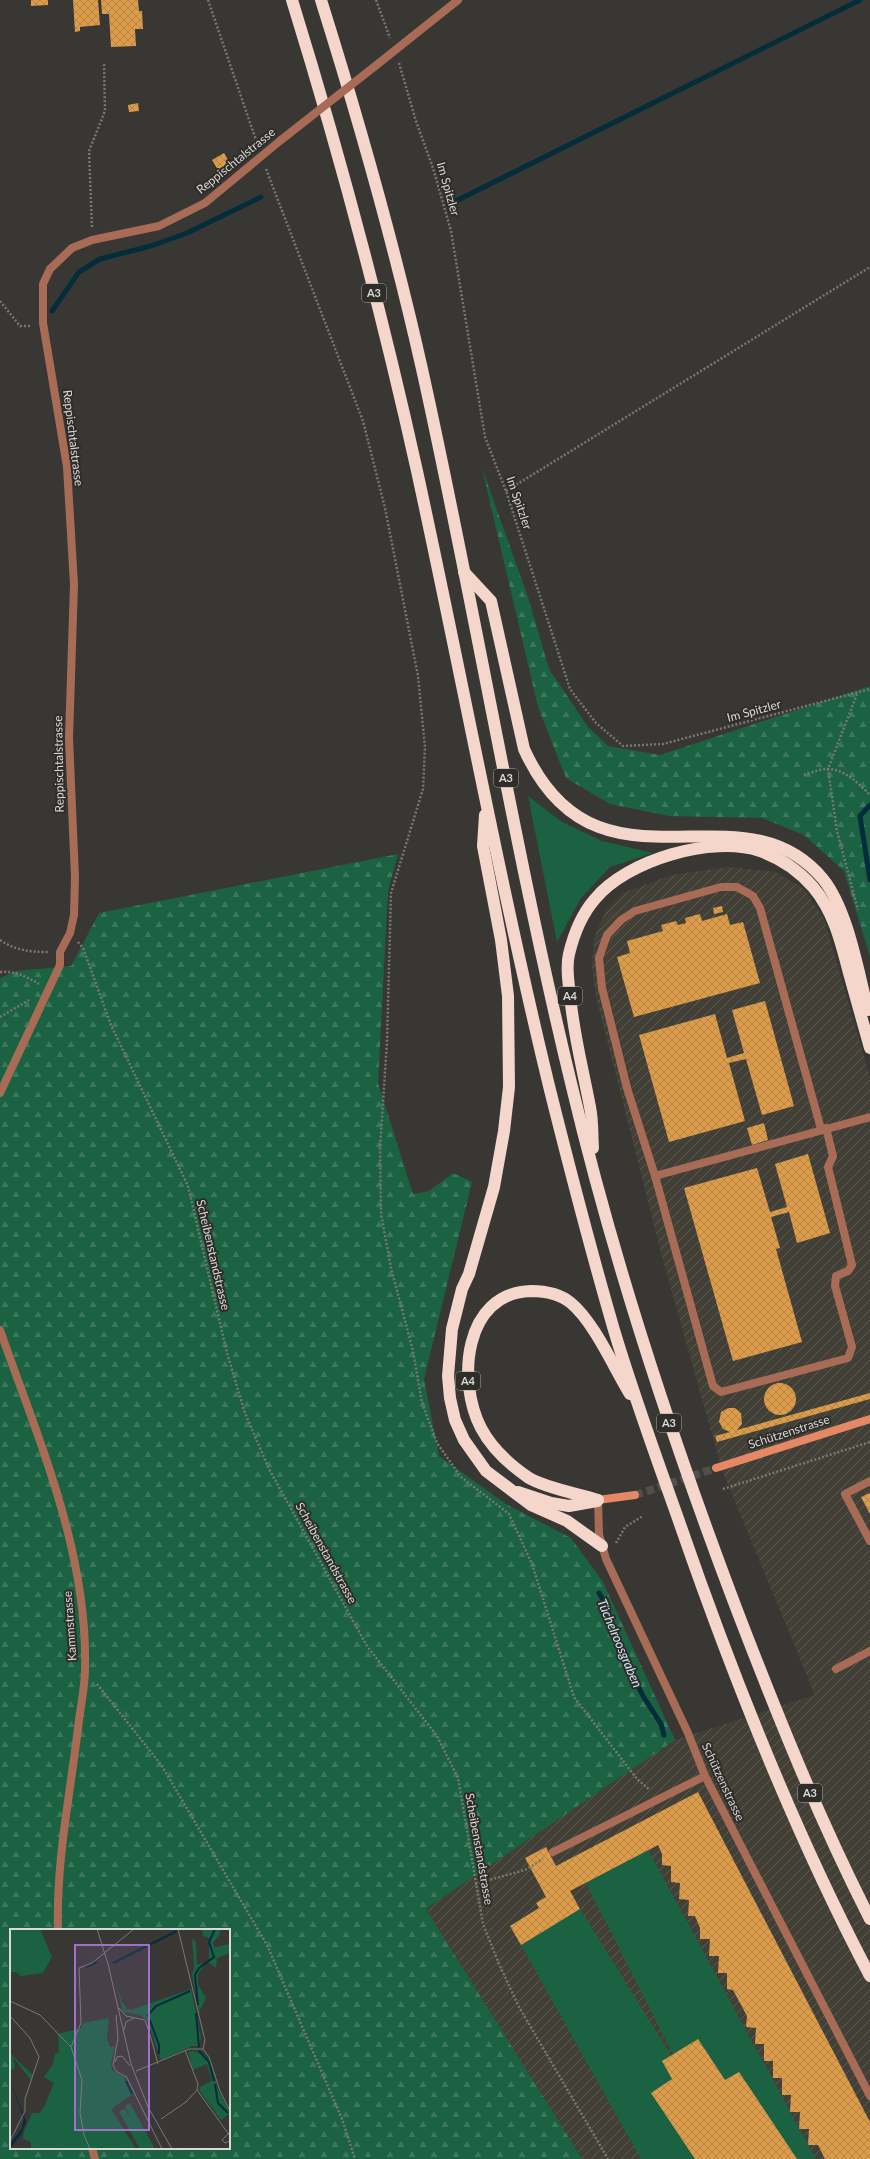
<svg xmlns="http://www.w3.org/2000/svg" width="870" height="2159" font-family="Lato,sans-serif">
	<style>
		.industrial { fill: url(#industrial-furrows) }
		.grass { fill: #1b6242 }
		.forest { fill: url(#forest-firs); fill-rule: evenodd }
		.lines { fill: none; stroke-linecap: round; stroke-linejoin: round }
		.stream { stroke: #032d3b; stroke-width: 5 }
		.building { fill: url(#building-cross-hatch) }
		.secondary-tunnel { stroke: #504f4c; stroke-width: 8; stroke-dasharray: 8 4; stroke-linecap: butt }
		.path { stroke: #787774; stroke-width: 2.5; stroke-dasharray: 2 2; stroke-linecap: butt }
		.service { stroke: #a86c56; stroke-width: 8 }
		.minor { stroke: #a86c56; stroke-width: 8 }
		.secondary { stroke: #e68865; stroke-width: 8 }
		.motorway { stroke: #f5d6cb; stroke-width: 12 }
		.minor-bridge { stroke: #a86c56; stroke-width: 8 }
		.labels { text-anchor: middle; stroke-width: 4; stroke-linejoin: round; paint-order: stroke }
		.shield { fill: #2e2d2a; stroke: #a6a5a3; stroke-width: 1 }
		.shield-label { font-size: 11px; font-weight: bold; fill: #dad9d7 }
		.street-label { font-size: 12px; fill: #dad9d7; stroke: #2e2d2a }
		.water-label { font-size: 13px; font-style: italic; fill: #cfe8f4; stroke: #2e2d2a }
		.inset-river { fill: none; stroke: #032d3b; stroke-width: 2 }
		.inset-road { fill: none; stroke: #797875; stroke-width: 1 }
		.view { fill: #a171c9; fill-opacity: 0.15; stroke: #a171c9; stroke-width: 2 }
		.inset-edge { fill: none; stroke: #dad9d7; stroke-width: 2 }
	</style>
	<defs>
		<pattern id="industrial-furrows" width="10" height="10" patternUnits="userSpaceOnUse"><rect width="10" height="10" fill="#424036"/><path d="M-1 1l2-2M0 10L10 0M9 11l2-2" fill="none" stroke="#5d5b52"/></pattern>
		<pattern id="forest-firs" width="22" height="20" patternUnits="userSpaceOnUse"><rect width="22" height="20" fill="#1b6242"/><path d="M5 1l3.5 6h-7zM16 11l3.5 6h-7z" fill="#3c785d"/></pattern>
		<pattern id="building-cross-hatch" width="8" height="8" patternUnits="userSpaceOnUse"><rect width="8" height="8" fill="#dd9c4a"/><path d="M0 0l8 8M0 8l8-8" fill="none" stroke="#b68548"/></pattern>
	</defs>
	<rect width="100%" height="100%" fill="#383734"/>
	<polygon class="industrial" points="729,867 775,872 803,888 824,919 870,1077 870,2159 582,2159 426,1909 675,1740 815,1695 722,1470 663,1260 596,997 592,966 594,938 605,912 623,893 671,875"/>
	<g class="grass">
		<polygon points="528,796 562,822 602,841 653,853 610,867 581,898 557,942"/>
		<polygon points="648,1850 816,2159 641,2159 521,1945 580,1909 685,2078 586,1883"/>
	</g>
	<g class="forest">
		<polygon points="482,468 529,600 549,669 588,727 608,746 660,755 870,686 870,957 844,871 804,835 762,818 669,816 610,804 566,778 538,707"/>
		<path d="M398,854l-10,37 -10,192 35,111 16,-3 24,-18 19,9 -48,197 15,77 67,48 65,34 32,44 72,158 -249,169 156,250h-582v-1181l17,-7 54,-5 28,-53zM11,1930h218v218h-218z"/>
	</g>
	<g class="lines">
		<g class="stream">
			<polyline points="452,203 860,0"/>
			<polyline points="52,311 79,272 100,259 151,246 187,233 261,197"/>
			<polyline points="870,805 860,816 870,880"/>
			<polyline points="599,1593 607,1607 621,1651 643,1696 661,1724 664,1735"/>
		</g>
	</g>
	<g class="building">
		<polygon points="31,0 48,0 48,5 31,6"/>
		<polygon points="73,0 98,0 100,25 80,27 80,31 75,32"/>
		<polygon points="101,0 138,0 139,11 142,11 143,29 135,29 136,46 111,47 109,14 102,14"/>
		<polygon points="138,103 139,111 129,112 128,105"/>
		<polygon points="224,153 230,163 218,170 212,160"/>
		<polygon points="722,906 723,912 714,914 713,908"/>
		<polygon points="700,914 702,921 727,914 730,925 743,922 760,983 634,1017 617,957 630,953 627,941 663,931 661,925 676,921 678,925 686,923 685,918"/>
		<polygon points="765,1001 794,1106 762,1115 746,1059 729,1063 745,1121 669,1142 639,1035 715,1014 727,1058 744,1053 732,1010"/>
		<polygon points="764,1123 768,1140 752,1145 747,1128"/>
		<polygon points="808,1154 830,1233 797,1243 789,1212 771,1217 780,1248 776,1249 802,1342 733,1361 684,1188 757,1168 770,1212 787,1207 775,1164"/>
		<circle cx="780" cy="1399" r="16"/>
		<polygon points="870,1393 870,1399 717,1442 715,1436 730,1432 723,1429 719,1422 721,1412 728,1408 735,1408 741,1413 742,1424 737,1430"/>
		<polygon points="870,1493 870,1514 861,1497"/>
		<polygon points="698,1792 870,2122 870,2159 825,2159 818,2145 808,2145 809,2129 799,2129 800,2112 790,2112 791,2095 782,2095 782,2078 773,2078 773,2061 764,2061 764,2044 755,2044 756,2028 746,2027 747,2016 733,1990 727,1989 727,1973 718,1973 719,1956 709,1956 710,1939 700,1939 700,1928 695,1916 688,1916 689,1900 679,1899 680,1883 671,1882 671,1866 662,1865 662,1854 658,1845 570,1891 580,1909 521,1945 510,1926 539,1908 536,1903 546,1897 525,1858 546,1847 556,1866"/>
		<polygon points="698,2039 725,2080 739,2072 797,2159 695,2159 651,2093 672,2079 662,2061"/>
	</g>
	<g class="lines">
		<polyline class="secondary-tunnel" points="635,1495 716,1468"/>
		<g class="path">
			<polyline points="208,0 257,143"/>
			<polyline points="376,0 390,38"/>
			<polyline points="399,63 416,121 433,168 451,231 485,437 506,491 570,689 596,723 623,746 663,744 870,689"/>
			<polyline points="266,169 363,421 385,508 418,676 425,747 423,789 391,893 387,1042 380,1148 381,1214 391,1268 413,1351 422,1403 437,1443 461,1477 509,1514 532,1564 574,1697 637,1779 650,1790"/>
			<polyline points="92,227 89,151 105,111 104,63"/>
			<polyline points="0,301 20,326 31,326"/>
			<polyline points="506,491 870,267"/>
			<polyline points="857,694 828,769 837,831 858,910"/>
			<path d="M804,775c8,-2 17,-7 25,-6 17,1 30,15 41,26"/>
			<path d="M0,940c15,10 29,12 48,12"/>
			<polyline points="78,942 83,948 111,1025 188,1186 227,1353 245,1413 269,1469 367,1646 437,1736 458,1778 483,1924 499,1964 519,2007 608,2159"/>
			<path d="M0,972c16,-1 25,4 39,12"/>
			<polyline points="0,1017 29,1000"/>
			<polyline points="723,1489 870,1442"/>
			<polyline points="616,1543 625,1527 643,1516"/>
			<polyline points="97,1684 162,1766 267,1945 342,2119 355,2159"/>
			<polyline points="475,1884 525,1870 543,1859"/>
		</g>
		<g class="service">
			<polyline points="821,1129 760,908 753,896 737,887 721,887 635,911 621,920 607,935 599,958 602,988 627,1088 655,1176 713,1386 721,1392 848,1358 852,1347 835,1286 836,1276 848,1271 852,1265 828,1167 833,1156 826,1128"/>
			<polyline points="655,1176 870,1117"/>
			<polyline points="870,1481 845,1494 870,1541"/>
			<polyline points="836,1669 870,1651"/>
			<polyline points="553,1852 705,1776"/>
		</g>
		<g class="minor">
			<polyline points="374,67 458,0"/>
			<polyline points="0,1093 60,965 60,952 70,933 74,915 75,877 69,738 74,584 67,467 43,323 43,284 50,269 72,248 92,240 159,226 205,203 281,140"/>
			<path d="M0,1330c38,109 88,221 85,339 0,20 -5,39 -7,59 -8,67 -22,134 -20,202"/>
			<polyline points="598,1500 599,1534 606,1559 688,1733 705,1776 870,2096"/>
			<polyline points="92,2148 95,2159"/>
		</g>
		<g class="secondary">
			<polyline points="716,1468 870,1419"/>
			<polyline points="598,1500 635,1495"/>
		</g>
		<g class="motorway">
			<path d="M292,0c48,155 90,313 125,471 45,206 83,414 133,619 20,80 41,161 64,240 20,67 44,132 67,197 53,153 113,305 189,449"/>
			<path d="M321,0c38,121 73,244 101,369 53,238 92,480 150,718 42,176 99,349 163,518 41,107 83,212 135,314"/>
			<path d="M464,572l27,29 33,148c73,161 216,30 299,130 25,31 35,93 45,131"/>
			<polyline points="485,815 483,846 501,940 508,996 509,1087 504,1131 494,1187 469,1274 462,1289 452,1329 448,1376 450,1398 455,1420 464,1440 486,1471 531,1505 567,1521 602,1546"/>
			<path d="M593,1148c-1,-13 0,-27 -3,-41 -7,-38 -17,-74 -20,-113 -2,-13 -4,-28 -1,-40 5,-21 12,-39 26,-55 32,-39 117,-64 165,-48 20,7 39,20 53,36 21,25 28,55 36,86 7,25 14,50 21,75"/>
			<polyline points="518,1492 551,1503 569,1506 597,1501"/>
			<path d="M598,1500c-19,-6 -52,-12 -69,-22 -19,-13 -37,-29 -48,-50 -24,-46 -18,-135 50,-137 14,0 28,2 40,12 23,19 43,65 59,91"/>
		</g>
		<polyline class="minor-bridge" points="281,140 374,67"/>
	</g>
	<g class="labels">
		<g class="shield">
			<rect x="362" y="284" width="24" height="18" rx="3"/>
			<rect x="494" y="769" width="24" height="18" rx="3"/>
			<rect x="558" y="987" width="24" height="18" rx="3"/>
			<rect x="456" y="1372" width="24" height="18" rx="3"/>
			<rect x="657" y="1414" width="24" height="18" rx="3"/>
			<rect x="798" y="1784" width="24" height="18" rx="3"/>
		</g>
		<g class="shield-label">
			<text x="374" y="297">A3</text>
			<text x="506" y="782">A3</text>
			<text x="570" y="1000">A4</text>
			<text x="468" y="1385">A4</text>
			<text x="669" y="1427">A3</text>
			<text x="810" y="1797">A3</text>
		</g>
		<g class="street-label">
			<text transform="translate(236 161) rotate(-39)" y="4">Reppischtalstrasse</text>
			<text transform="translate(448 189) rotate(74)" y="4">Im Spitzler</text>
			<text transform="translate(73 438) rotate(83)" y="4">Reppischtalstrasse</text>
			<text transform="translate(519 503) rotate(71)" y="4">Im Spitzler</text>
			<text transform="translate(754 711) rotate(-15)" y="4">Im Spitzler</text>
			<text transform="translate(59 764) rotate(-91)" y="4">Reppischtalstrasse</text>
			<text transform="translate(213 1255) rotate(77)" y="4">Scheibenstandstrasse</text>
			<text transform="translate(789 1432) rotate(-18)" y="4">Schützenstrasse</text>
			<text transform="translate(326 1553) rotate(61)" y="4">Scheibenstandstrasse</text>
			<text transform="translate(70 1626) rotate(-94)" y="4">Kammstrasse</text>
			<text transform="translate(723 1782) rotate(65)" y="4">Schützenstrasse</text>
			<text transform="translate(479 1849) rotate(80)" y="4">Scheibenstandstrasse</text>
		</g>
		<g class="water-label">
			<text transform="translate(620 1643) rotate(67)" y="5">Tüchelroosgraben</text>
		</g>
	</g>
	<g transform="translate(10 1929)">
		<rect width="220" height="220" fill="#383734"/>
		<path d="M120,174l25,46h-15l-21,-37 5,-4 6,9 -5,-11z" fill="#1b6242"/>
		<path d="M0,0h30l12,28 -9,16 -22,3 -5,-4h-6zM192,0h18v5l-7,9 2,4 15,-3v9l-13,5 -1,10 -9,-7 2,-1v-22l-6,-2zM182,9l4,4 1,23 4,-2 3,3 -6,8v11l8,13 -7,14 -7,-38 2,-7zM106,56l6,17 5,7 4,1 60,-21 10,48 -2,9h-7l-31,14 -14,-40 -7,-5 -17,-3zM99,89l-2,20 3,9 5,-1 -4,17 1,7 12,7 9,17 -22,15 25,40h-105v-7l-8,-3 1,-7 8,-19h7l4,-4 11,-26 -10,-6 9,-13 2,-10 4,-2 -1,-18 23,-6 2,-5zM183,122l12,4 4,5 9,30 12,23 -9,7 -22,-30 1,-3 12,-6 -5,-17 -14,6 -5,-18zM0,124l23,22 -2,5 -18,-23 2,11 -5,3z" fill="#1b6242"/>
		<path d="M0,151l16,41 -4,12 -12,16v-5l12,-16 2,-9z" fill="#032d3b"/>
		<path class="inset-river" d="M103,34l64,-32M76,38l11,-5M188,76l-3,-30 4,-7 15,-11 -5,-15 6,-13M186,84l3,34M189,122l10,11 5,19M149,125v-9l-11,-30 8,-9 34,-15M116,152l6,13M205,155l3,19 10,10"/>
		<path class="inset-road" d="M87,0l11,35 23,100 17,43 24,42M168,0l27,111 -2,9M0,72l30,14 31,32 11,33 -2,33 4,22 6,14M109,79l7,8 19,4 6,18M106,86l2,23 -5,27 3,6 10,6M0,87l20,22 9,19 -14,42v12l-15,30M114,101l2,-8 8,-4M141,109l7,26M61,118l10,-24 -2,-55 13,-5 42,-34M175,121l13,34 -1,6 33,46M105,133l2,-5 5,-1 8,10M126,142l53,-22h14l6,8 11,34 10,20M116,147l36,73M151,190l25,-17 11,-12M220,203l-8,8 3,3 5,-2"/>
		<path class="view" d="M65,16h74v185h-74z"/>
		<rect width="220" height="220" class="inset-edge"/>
	</g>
</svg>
